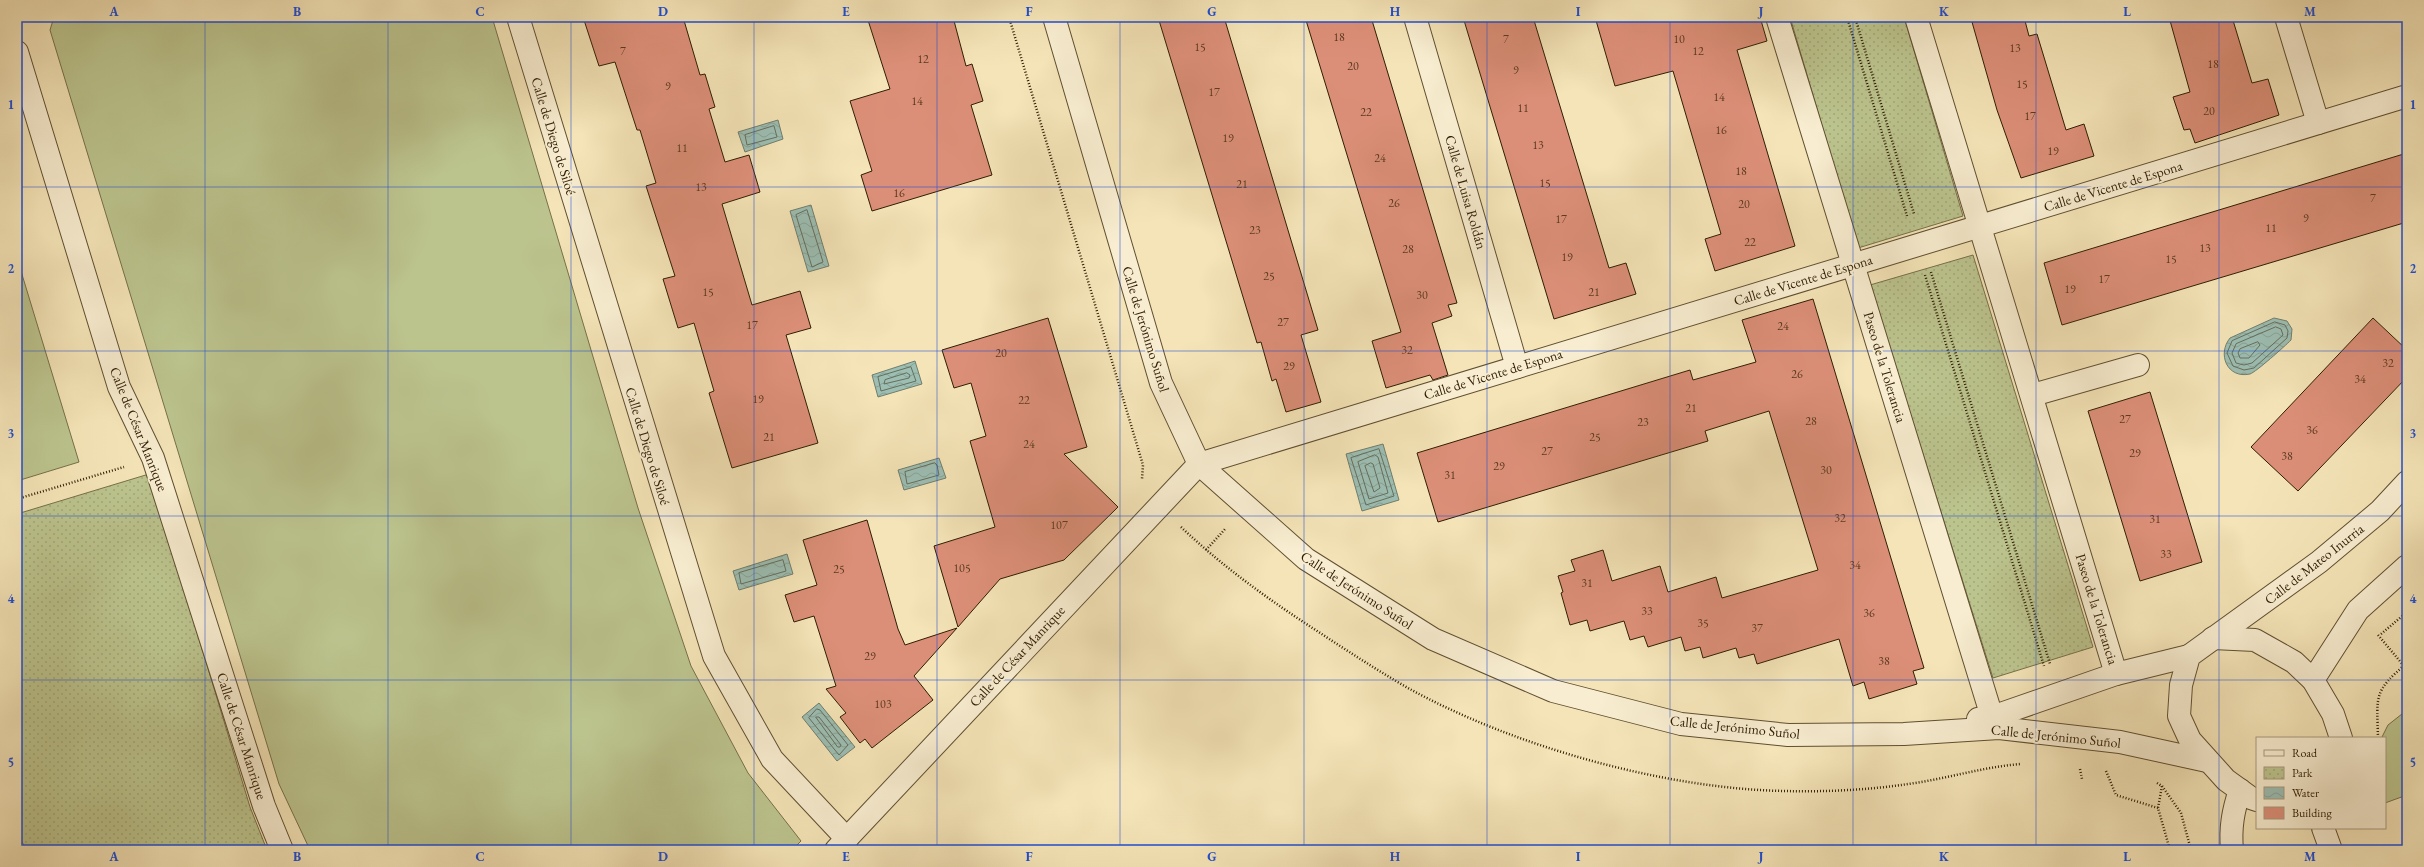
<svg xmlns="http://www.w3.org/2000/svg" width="2424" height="867" font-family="'EB Garamond',serif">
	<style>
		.grass { fill: #bcc48e; stroke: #767049 }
		.park { fill: url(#park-dots); stroke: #767049 }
		.water { fill: url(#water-waves); stroke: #707e6d }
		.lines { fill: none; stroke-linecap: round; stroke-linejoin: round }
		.shore { stroke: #666e5c; stroke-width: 1 }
		.building { fill: #dc8f78; stroke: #2f1d04 }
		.minor-casing { stroke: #604f31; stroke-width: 24 }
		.path { stroke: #2f1d04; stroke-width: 2.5; stroke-dasharray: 1 2; stroke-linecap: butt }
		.minor { stroke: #f8edd0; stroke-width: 22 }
		.grid { fill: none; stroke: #1d4ed8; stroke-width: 1; stroke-opacity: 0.55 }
		.labels { text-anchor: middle; stroke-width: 4; stroke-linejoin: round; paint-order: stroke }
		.number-label { font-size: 12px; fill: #5a3a21 }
		.street-label { font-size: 14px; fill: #2f1d04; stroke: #f8edd0 }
		.neatline { fill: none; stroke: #1d4ed8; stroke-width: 1.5 }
		.grid-label { font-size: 13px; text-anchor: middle; font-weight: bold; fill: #1d4ed8 }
	</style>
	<defs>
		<pattern id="park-dots" width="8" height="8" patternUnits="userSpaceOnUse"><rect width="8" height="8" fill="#bcc48e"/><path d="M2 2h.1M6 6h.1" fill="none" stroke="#a2a879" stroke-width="1.8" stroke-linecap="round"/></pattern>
		<pattern id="water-waves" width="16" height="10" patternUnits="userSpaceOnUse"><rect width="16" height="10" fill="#9cbeb3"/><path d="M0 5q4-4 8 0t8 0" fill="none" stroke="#87a398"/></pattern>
	</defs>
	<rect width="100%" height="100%" fill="#f4e4b7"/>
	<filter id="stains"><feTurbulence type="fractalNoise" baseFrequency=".005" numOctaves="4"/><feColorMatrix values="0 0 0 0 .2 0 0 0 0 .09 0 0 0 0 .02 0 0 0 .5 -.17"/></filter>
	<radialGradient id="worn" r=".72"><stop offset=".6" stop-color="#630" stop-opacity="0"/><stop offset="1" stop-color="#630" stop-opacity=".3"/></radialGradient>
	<g class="grass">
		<polygon points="54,17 492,17 638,508 691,666 748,773 801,841 792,850 310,850 279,784 50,30"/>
		<polygon points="17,258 79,462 17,481"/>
		<polygon points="2407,710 2407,795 2385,803 2385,738 2382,737 2388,725"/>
	</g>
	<g class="park">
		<polygon points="1790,17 1904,17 1963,216 1858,248"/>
		<polygon points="1973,255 2093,647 1993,678 1870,285"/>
		<polygon points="149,474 250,807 267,850 27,850 17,834 17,514"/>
	</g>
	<g class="water">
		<polygon points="778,120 783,139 745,152 738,132"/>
		<polygon points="811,205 829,266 808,272 790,211"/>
		<path d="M2274,318l13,3 5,8 -1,11c-6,6 -35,32 -41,34 -23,5 -33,-20 -20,-36z"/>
		<polygon points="915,361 922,384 878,397 872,375"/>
		<polygon points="1383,444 1399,500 1362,511 1346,454"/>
		<polygon points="939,458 946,478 904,490 898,470"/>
		<polygon points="787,554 793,574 739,590 733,571"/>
		<polygon points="819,703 855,747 837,761 802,717"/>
	</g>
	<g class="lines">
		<g class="shore">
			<polygon points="774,126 777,137 747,145 745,135"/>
			<polygon points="807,210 823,262 812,267 796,215"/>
			<polygon points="2275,322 2285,325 2288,331 2287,338 2254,368 2244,370 2233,366 2227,353 2232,341"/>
			<polygon points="2276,327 2281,329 2283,335 2252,363 2244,365 2236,363 2232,353 2236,344"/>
			<polygon points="2258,342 2260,345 2249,358 2240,358 2238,353 2240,349"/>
			<polygon points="911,367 916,381 881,391 878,377"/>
			<polygon points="907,373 910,375 909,378 884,384 885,380"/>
			<polygon points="1379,449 1394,496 1366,505 1351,458"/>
			<polygon points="1375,455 1378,457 1388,493 1369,499 1358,462"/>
			<polygon points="935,463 937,465 939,475 907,484 905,472"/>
			<polygon points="1371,463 1373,464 1380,488 1374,492 1365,466"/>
			<polygon points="783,560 786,571 741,584 739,573"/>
			<polygon points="817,709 820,710 848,745 839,755 809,718"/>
			<polygon points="816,717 819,717 841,745 840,747 838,747"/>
		</g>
	</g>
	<g class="building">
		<polygon points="583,17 683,17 700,75 705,74 715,107 709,109 725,162 749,155 760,192 722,204 752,305 800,291 811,328 786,335 818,443 732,468 709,393 714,391 694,323 678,328 663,279 675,276 646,186 656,183 640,130 637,130 615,62 599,66"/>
		<polygon points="867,17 953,17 966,66 972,64 983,101 971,105 992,175 872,211 861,175 872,171 850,101 890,89"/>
		<polygon points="1158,17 1224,17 1318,330 1301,335 1321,402 1286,412 1276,379 1272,381 1261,342 1257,343"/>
		<polygon points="1305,17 1371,17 1457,303 1448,305 1452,316 1432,323 1448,375 1433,380 1430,375 1386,388 1372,341 1401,332"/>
		<polygon points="1463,17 1533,17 1609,268 1626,263 1636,294 1554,319"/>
		<polygon points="1595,17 1760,17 1767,41 1737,50 1795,246 1715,271 1705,239 1721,234 1673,71 1615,86"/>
		<polygon points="1992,17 2024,17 2029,36 2037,34 2066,130 2084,124 2094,156 2021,178 1997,110 1972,22"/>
		<polygon points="2169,17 2232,17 2252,83 2268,79 2279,115 2195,143 2190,129 2184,130 2173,97 2190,92"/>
		<polygon points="2407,153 2407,222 2062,325 2044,263"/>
		<polygon points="1813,299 1924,668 1913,671 1917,684 1869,699 1864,682 1853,686 1839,639 1757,664 1754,654 1739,658 1736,648 1703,658 1700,647 1685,651 1681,637 1648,647 1644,636 1630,640 1624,621 1590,631 1587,620 1570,625 1561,593 1563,592 1558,576 1575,571 1571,560 1603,550 1612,581 1660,566 1668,592 1716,577 1722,598 1818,570 1769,411 1705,431 1708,441 1438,522 1417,453 1690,370 1693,380 1756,362 1742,320"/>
		<polygon points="1048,318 1087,447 1064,454 1118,507 1064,560 1000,579 958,627 934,546 995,527 970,441 986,436 971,383 954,388 942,350"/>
		<polygon points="2373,318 2407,350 2407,377 2298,491 2251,447"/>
		<polygon points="2150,392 2202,562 2140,581 2088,411"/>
		<polygon points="867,520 898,629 905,645 957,628 914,676 933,700 872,748 865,739 860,743 840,717 846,713 826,689 836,686 814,616 794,622 785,595 817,585 803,540"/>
	</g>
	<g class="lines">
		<g class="minor-casing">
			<g id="minor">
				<polyline points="518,17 714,656 772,759 847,839"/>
				<polyline points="1054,17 1161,383 1199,464 1306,559 1433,639 1553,691 1681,724 1788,735 1904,734 1999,728 2120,742 2207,761"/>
				<polyline points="1415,17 1517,367"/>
				<polyline points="1777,17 1992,717"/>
				<polyline points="1916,17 2116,674"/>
				<polyline points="2286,17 2318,123"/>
				<polyline points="17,52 119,387 153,458 264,806 282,850"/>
				<polyline points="2033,395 2138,365"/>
				<polyline points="2213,638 2255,640 2294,662 2313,680 2333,714 2341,738"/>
				<polyline points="2313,680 2358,610 2407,566"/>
				<polyline points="1978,719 1992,717 2116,674 2189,656"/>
				<polyline points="2257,800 2251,798 2226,780 2190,740 2179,716 2181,685 2189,656 2319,562 2380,511 2407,482"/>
				<polyline points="2323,828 2331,850"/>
				<polyline points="836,850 1199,464 2407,96"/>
				<path d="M2232,850c-2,-22 1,-39 8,-60"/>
			</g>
		</g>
		<g class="path">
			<polyline points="1009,17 1143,465 1142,479"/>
			<polyline points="1847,17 1907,216"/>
			<polyline points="1855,17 1914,214"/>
			<polyline points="1931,272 2050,664"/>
			<polyline points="1925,275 2044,666"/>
			<polyline points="17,499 124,467"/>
			<path d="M1181,527c40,38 84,70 130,100 32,21 64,42 97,61 105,58 256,101 377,103 40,1 84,-1 123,-7 38,-5 74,-17 113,-20"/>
			<polyline points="1206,550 1226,528"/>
			<polyline points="2381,634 2407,612"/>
			<polyline points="2378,635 2404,666"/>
			<path d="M2378,738c-1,-43 -5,-46 29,-75"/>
			<polyline points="2080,769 2082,779"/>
			<polyline points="2106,771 2116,795 2158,808"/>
			<polyline points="2157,783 2162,786 2158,808 2170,850"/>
			<polyline points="2162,786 2181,813 2191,850"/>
		</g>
		<use href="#minor" class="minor"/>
	</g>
	<path class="grid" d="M205,17v833M388,17v833M571,17v833M754,17v833M937,17v833M1120,17v833M1304,17v833M1487,17v833M1670,17v833M1853,17v833M2036,17v833M2219,17v833M17,187h2390M17,351h2390M17,516h2390M17,680h2390"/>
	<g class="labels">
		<g class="number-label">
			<text x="1339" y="41">18</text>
			<text x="1506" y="43">7</text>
			<text x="1679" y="43">10</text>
			<text x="1200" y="51">15</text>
			<text x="2015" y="52">13</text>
			<text x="623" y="55">7</text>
			<text x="1698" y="55">12</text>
			<text x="923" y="63">12</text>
			<text x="2213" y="68">18</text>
			<text x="1353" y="70">20</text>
			<text x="1516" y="74">9</text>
			<text x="2022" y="88">15</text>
			<text x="668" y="90">9</text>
			<text x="1214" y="96">17</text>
			<text x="1719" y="101">14</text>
			<text x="917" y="105">14</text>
			<text x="1523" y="112">11</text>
			<text x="2209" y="115">20</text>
			<text x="1366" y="116">22</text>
			<text x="2030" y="120">17</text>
			<text x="1721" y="134">16</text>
			<text x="1228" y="142">19</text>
			<text x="1538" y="149">13</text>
			<text x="682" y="152">11</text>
			<text x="2053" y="155">19</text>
			<text x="1380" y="162">24</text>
			<text x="1741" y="175">18</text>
			<text x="1545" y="187">15</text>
			<text x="1242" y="188">21</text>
			<text x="701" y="191">13</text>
			<text x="899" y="197">16</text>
			<text x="2373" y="202">7</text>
			<text x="1394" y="207">26</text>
			<text x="1744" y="208">20</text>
			<text x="2306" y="222">9</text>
			<text x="1561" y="223">17</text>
			<text x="2271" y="232">11</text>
			<text x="1255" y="234">23</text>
			<text x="1750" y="246">22</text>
			<text x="2205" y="252">13</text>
			<text x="1408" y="253">28</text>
			<text x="1567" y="261">19</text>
			<text x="2171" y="263">15</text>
			<text x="1269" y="280">25</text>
			<text x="2104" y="283">17</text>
			<text x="2070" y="293">19</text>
			<text x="708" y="296">15</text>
			<text x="1594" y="296">21</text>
			<text x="1422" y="299">30</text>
			<text x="1283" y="326">27</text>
			<text x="752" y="329">17</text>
			<text x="1783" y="330">24</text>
			<text x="1407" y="354">32</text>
			<text x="1001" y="357">20</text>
			<text x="2388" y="367">32</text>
			<text x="1289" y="370">29</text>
			<text x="1797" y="378">26</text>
			<text x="2360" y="383">34</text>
			<text x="758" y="403">19</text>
			<text x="1024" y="404">22</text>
			<text x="1691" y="412">21</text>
			<text x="2125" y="423">27</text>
			<text x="1811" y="425">28</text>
			<text x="1643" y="426">23</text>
			<text x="2312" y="434">36</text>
			<text x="769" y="441">21</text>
			<text x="1595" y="441">25</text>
			<text x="1029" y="448">24</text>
			<text x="1547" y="455">27</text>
			<text x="2135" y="457">29</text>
			<text x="2287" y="460">38</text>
			<text x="1499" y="470">29</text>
			<text x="1826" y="474">30</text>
			<text x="1450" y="479">31</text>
			<text x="1840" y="522">32</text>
			<text x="2155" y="523">31</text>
			<text x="1059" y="529">107</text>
			<text x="2166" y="558">33</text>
			<text x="1855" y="569">34</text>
			<text x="962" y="572">105</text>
			<text x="839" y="573">25</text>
			<text x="1587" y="587">31</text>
			<text x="1647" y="615">33</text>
			<text x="1869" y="617">36</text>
			<text x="1703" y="627">35</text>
			<text x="1757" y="632">37</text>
			<text x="870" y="660">29</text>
			<text x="1884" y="665">38</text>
			<text x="883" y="708">103</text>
		</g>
		<g class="street-label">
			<text transform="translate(554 136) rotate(73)" y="5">Calle de Diego de Siloé</text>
			<text transform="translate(2113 186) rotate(-17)" y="5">Calle de Vicente de Espona</text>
			<text transform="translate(1466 192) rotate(74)" y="5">Calle de Luisa Roldán</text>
			<text transform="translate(1803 280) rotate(-17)" y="5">Calle de Vicente de Espona</text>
			<text transform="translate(1146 329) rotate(73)" y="5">Calle de Jerónimo Suñol</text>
			<text transform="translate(1885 367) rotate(73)" y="5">Paseo de la Tolerancia</text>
			<text transform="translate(1493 374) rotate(-17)" y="5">Calle de Vicente de Espona</text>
			<text transform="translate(139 429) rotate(68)" y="5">Calle de César Manrique</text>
			<text transform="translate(648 446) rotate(73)" y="5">Calle de Diego de Siloé</text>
			<text transform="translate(2314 564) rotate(-38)" y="5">Calle de Mateo Inurria</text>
			<text transform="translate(1357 590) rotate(33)" y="5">Calle de Jerónimo Suñol</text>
			<text transform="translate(2097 609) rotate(73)" y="5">Paseo de la Tolerancia</text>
			<text transform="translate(1017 656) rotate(-47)" y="5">Calle de César Manrique</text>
			<text transform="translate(1735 727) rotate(6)" y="5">Calle de Jerónimo Suñol</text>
			<text transform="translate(242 736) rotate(72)" y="5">Calle de César Manrique</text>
			<text transform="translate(2056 736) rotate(6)" y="5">Calle de Jerónimo Suñol</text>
		</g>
	</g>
	<rect width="2424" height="867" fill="none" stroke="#f4e4b7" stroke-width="44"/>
	<rect x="2256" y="737" width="130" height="92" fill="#f8edd0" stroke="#a89a7e"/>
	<rect x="2264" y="750" width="20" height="6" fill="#f8edd0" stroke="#a89a7e"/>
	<text x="2292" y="757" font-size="12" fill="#2f1d04">Road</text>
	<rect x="2264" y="767" width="20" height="12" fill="url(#park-dots)" stroke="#a89a7e"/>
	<text x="2292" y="777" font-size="12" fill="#2f1d04">Park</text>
	<rect x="2264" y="787" width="20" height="12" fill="url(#water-waves)" stroke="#a89a7e"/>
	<text x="2292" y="797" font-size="12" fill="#2f1d04">Water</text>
	<rect x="2264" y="807" width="20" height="12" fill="#dc8f78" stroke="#a89a7e"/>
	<text x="2292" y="817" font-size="12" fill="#2f1d04">Building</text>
	<rect x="22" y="22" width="2380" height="823" class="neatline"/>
	<g class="grid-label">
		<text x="114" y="16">A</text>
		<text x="297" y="16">B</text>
		<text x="480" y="16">C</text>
		<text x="663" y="16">D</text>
		<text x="846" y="16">E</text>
		<text x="1029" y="16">F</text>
		<text x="1212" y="16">G</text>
		<text x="1395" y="16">H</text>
		<text x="1578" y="16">I</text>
		<text x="1761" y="16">J</text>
		<text x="1944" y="16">K</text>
		<text x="2127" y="16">L</text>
		<text x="2310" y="16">M</text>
		<text x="11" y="109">1</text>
		<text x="2413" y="109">1</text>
		<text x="11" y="273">2</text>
		<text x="2413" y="273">2</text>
		<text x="11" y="438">3</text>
		<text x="2413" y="438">3</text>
		<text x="11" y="603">4</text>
		<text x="2413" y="603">4</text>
		<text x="11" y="767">5</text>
		<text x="2413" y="767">5</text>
		<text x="114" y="861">A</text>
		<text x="297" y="861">B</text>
		<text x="480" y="861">C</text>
		<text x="663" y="861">D</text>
		<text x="846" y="861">E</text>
		<text x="1029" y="861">F</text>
		<text x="1212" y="861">G</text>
		<text x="1395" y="861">H</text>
		<text x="1578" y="861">I</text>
		<text x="1761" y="861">J</text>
		<text x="1944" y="861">K</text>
		<text x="2127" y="861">L</text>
		<text x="2310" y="861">M</text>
	</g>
	<rect width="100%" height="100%" filter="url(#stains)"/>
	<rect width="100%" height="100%" fill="url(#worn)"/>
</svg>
